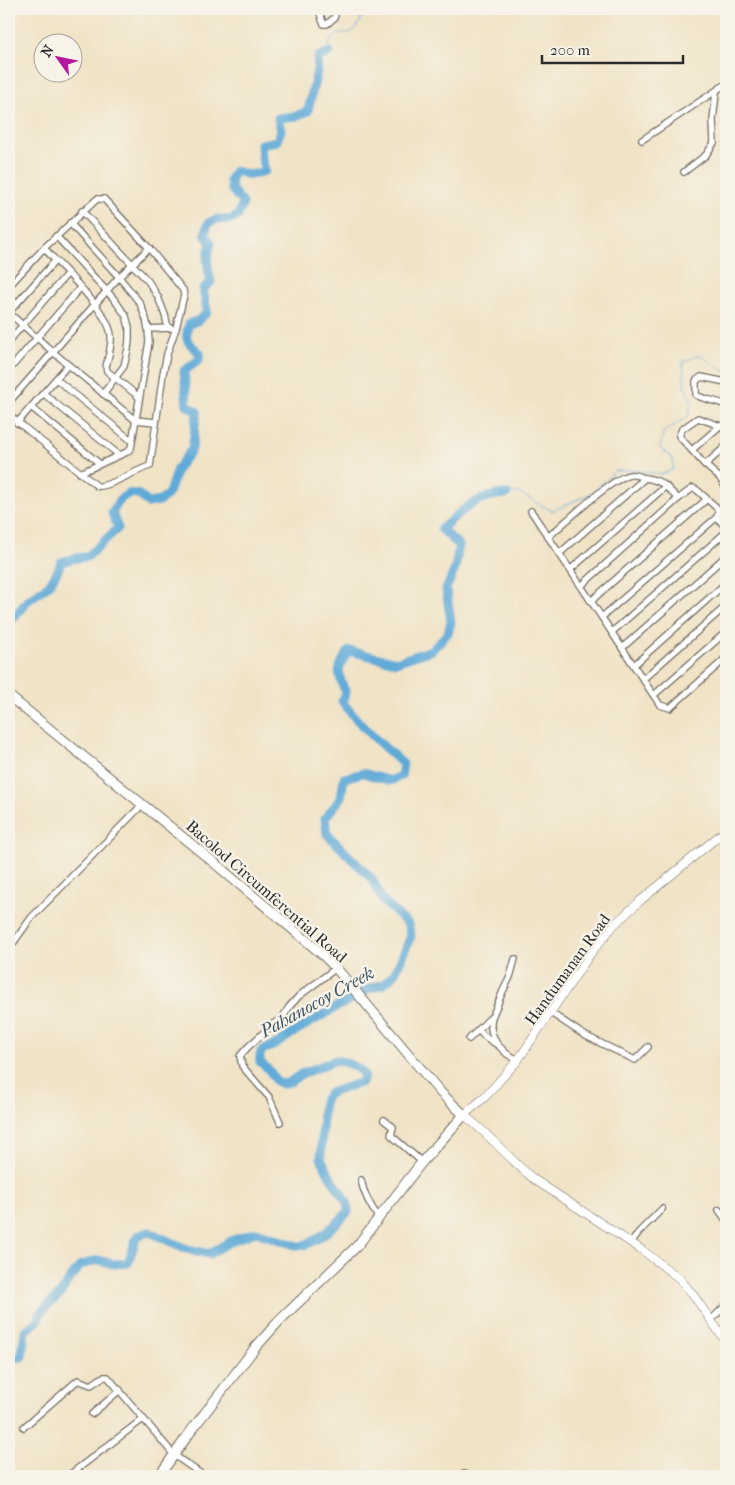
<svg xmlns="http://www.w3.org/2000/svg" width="735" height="1485" font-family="'IM FELL French Canon',serif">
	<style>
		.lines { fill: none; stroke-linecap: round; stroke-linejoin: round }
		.stream { stroke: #61aad8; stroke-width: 1 }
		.river { stroke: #61aad8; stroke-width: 9 }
		.street-casing { stroke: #706b61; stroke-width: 8 }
		.secondary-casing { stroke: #706b61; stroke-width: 9 }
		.primary-casing { stroke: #706b61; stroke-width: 11 }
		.street { stroke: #fff; stroke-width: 5.5 }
		.secondary { stroke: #fff; stroke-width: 8 }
		.primary { stroke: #fff; stroke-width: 9 }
		.labels { text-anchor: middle; stroke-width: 5; stroke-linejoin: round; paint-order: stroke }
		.street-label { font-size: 16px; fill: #2b2b2b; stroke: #f7f3e8 }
		.water-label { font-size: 18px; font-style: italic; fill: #3e5768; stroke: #f7f3e8 }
	</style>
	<rect width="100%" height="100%" fill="#f7f3e8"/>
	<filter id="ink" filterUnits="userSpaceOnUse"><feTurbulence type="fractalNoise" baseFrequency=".02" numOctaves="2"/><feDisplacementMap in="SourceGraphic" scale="10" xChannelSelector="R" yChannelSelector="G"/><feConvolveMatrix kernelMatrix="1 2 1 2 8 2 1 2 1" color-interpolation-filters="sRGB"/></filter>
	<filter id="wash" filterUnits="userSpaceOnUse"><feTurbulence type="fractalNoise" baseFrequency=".0096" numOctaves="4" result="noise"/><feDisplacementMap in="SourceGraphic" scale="20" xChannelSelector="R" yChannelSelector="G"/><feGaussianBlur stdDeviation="1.12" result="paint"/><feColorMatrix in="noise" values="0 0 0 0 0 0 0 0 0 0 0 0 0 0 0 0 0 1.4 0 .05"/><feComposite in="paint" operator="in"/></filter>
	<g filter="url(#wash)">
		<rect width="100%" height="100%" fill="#f0e3c6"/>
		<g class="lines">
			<g class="stream">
				<polyline points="330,52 329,43 338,34 352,32 360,22 363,9"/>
				<polyline points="507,494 519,493 552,511 592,493 615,471 636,470 661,474 673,470 673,459 660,448 663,432 688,417 692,402 685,387 683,362 699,355 726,372"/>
			</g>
			<g class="river">
				<path d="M9,621l4,-2 13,-17 23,-17 9,-15 3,-8 15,-4 11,-1 31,-29 -6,-15c5,-10 13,-24 27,-18 3,2 7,6 9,8l12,-2 9,-8 8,-24 15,-20 5,-37 -10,-7 -3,-34 15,-11 1,-7c-12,-10 -17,-13 -11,-29l10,-4 8,-8 -4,-23 8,-7c-4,-15 -5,-23 0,-39l-6,-8 3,-12 9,-4 12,1 9,-4 5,-13 -11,-13 -2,-10 5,-9 15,4 15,-4 -3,-12 -1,-15 16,-3 4,-11 -3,-12 18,-2 12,-5 9,-40 1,-14 12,-5"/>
				<path d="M9,1358l13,-1 3,-26 12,-9 5,-11 19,-18 8,-13 12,-15 17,-5 15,4 15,-1 9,-27 12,-4 38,17 22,5 24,-14 23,-8 42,14c18,-1 38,-22 50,-34l-1,-10 -17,-26 -9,-18 2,-50 2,-9 5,-6 32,-11 2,-6c-6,-11 -17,-13 -28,-16l-35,14 -11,8 -7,2 -7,-3 -7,-11 -9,-8v-7l2,-5 13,-5 24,-16 69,-40 16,-5 11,-11 16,-37 -3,-12 -25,-23 -11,-22 -45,-45 -2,-16 16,-20 3,-20 19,-5 27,8 11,-5 2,-12c-22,-20 -44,-39 -61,-63l4,-8c-9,-19 -10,-25 3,-42l47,11 36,-12 16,-17 3,-11 -5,-33 9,-20 4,-24 -18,-16c22,-19 35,-34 66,-35"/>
			</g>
		</g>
	</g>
	<g filter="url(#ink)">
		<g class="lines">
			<g class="street-casing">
				<g id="street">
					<polyline points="319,9 322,20 324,24 327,24 334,18 337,9"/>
					<polyline points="642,140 726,84"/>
					<polyline points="684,172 706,155 714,143 713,120 716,92"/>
					<polyline points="82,211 148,281 158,297 165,315 168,328"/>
					<polyline points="70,223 119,277 140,303 146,319 148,329 149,342 131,448 127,452 80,473"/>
					<polyline points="56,236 114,299 126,316 129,327 129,340 128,349 124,366 103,394"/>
					<path d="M44,248c16,18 67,66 67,88 1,10 -3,21 -5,31l1,4 32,26"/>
					<path d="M9,286l35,-38 53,-49h7l45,49 34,42 1,5 -8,33 -9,26 -4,20 -13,92c-14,4 -42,22 -53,20l-88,-71"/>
					<polyline points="9,312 55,261"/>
					<polyline points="9,313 53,352 135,420 156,422"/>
					<polyline points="148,329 171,328"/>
					<polyline points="9,341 67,274"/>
					<polyline points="9,370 80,288"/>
					<polyline points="56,379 132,441"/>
					<path d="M726,382l-25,-5 -5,4v14c6,4 22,6 30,10"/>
					<polyline points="43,393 119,455"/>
					<polyline points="9,402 119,277 149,248"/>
					<polyline points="31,407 100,464"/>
					<polyline points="17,423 68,365"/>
					<polyline points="726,428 698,418 682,429 679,436 705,465 720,478 726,488"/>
					<polyline points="692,450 720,426"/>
					<polyline points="705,465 726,446"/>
					<polyline points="678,499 693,488 697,490 717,508 719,512 717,517 726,528"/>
					<polyline points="531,511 660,705 670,708 726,658"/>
					<path d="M548,537c16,-13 64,-60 82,-62 5,-1 11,2 15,3"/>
					<path d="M560,553l85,-75c17,2 22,9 33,21l-97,87"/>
					<polyline points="571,569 666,486"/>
					<polyline points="591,601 707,499"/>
					<polyline points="602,617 717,517"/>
					<polyline points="612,632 726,532"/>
					<polyline points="622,648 726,556"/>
					<polyline points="634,665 726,583"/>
					<polyline points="643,679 726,606"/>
					<polyline points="654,695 726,632"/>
					<polyline points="9,949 31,918 142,805"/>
					<polyline points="515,959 510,977 503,991 493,1015 478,1030 484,1036 499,1046 507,1054 518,1060"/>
					<polyline points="551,1013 584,1035 635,1060 648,1047"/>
					<path d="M492,1017c-3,11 0,18 5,27"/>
					<polyline points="469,1039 478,1030"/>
					<polyline points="384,1120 393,1127 391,1135 393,1137 422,1162"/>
					<polyline points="280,1122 269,1097 242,1066 240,1056 247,1048 273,1024 282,1019 289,1007 299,996 336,968"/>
					<path d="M361,1180c3,15 9,26 18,38"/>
					<polyline points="719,1210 726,1220"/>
					<polyline points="631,1243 639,1232 662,1209"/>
					<polyline points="711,1320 726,1305"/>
					<polyline points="92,1414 120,1390"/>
					<polyline points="24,1427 78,1380 91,1385 103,1377 108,1377 174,1455 204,1476"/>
					<polyline points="68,1476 143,1419"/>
					<polyline points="459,1476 464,1474 469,1476"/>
				</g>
			</g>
			<g class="secondary-casing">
				<path id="secondary" d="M726,830l-86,71 -25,23 -24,29 -73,107 -32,36 -22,19c26,20 46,45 71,65l107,70 38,29 14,17 32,46"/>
			</g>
			<g class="primary-casing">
				<polyline id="primary" points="9,696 212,861 322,954 336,968 441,1093 464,1115 422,1162 357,1246 279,1321 255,1348 191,1431 159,1476"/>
			</g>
			<use href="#street" class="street"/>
			<use href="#secondary" class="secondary"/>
			<use href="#primary" class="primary"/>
		</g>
	</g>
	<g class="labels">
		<g class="street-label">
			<text transform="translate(267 891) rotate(41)" y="6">Bacolod Circumferential Road</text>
			<text transform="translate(567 969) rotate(-54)" y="6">Handumanan Road</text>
		</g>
		<g class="water-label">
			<text transform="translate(317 1002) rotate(-29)" y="6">Pahanocoy Creek</text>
		</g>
	</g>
	<rect width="735" height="1485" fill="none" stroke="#f7f3e8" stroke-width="30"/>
	<g transform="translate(58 58) rotate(303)"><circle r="24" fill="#f7f3e8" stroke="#a5a39c"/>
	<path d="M0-4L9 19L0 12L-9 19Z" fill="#b5179e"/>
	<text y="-8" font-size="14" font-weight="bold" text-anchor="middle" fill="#2b2b2b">N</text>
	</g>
	<path d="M542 55v8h141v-8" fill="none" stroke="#2b2b2b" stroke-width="2.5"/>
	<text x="550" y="55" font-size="15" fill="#2b2b2b" stroke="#f7f3e8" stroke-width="4" paint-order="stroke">200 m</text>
</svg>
